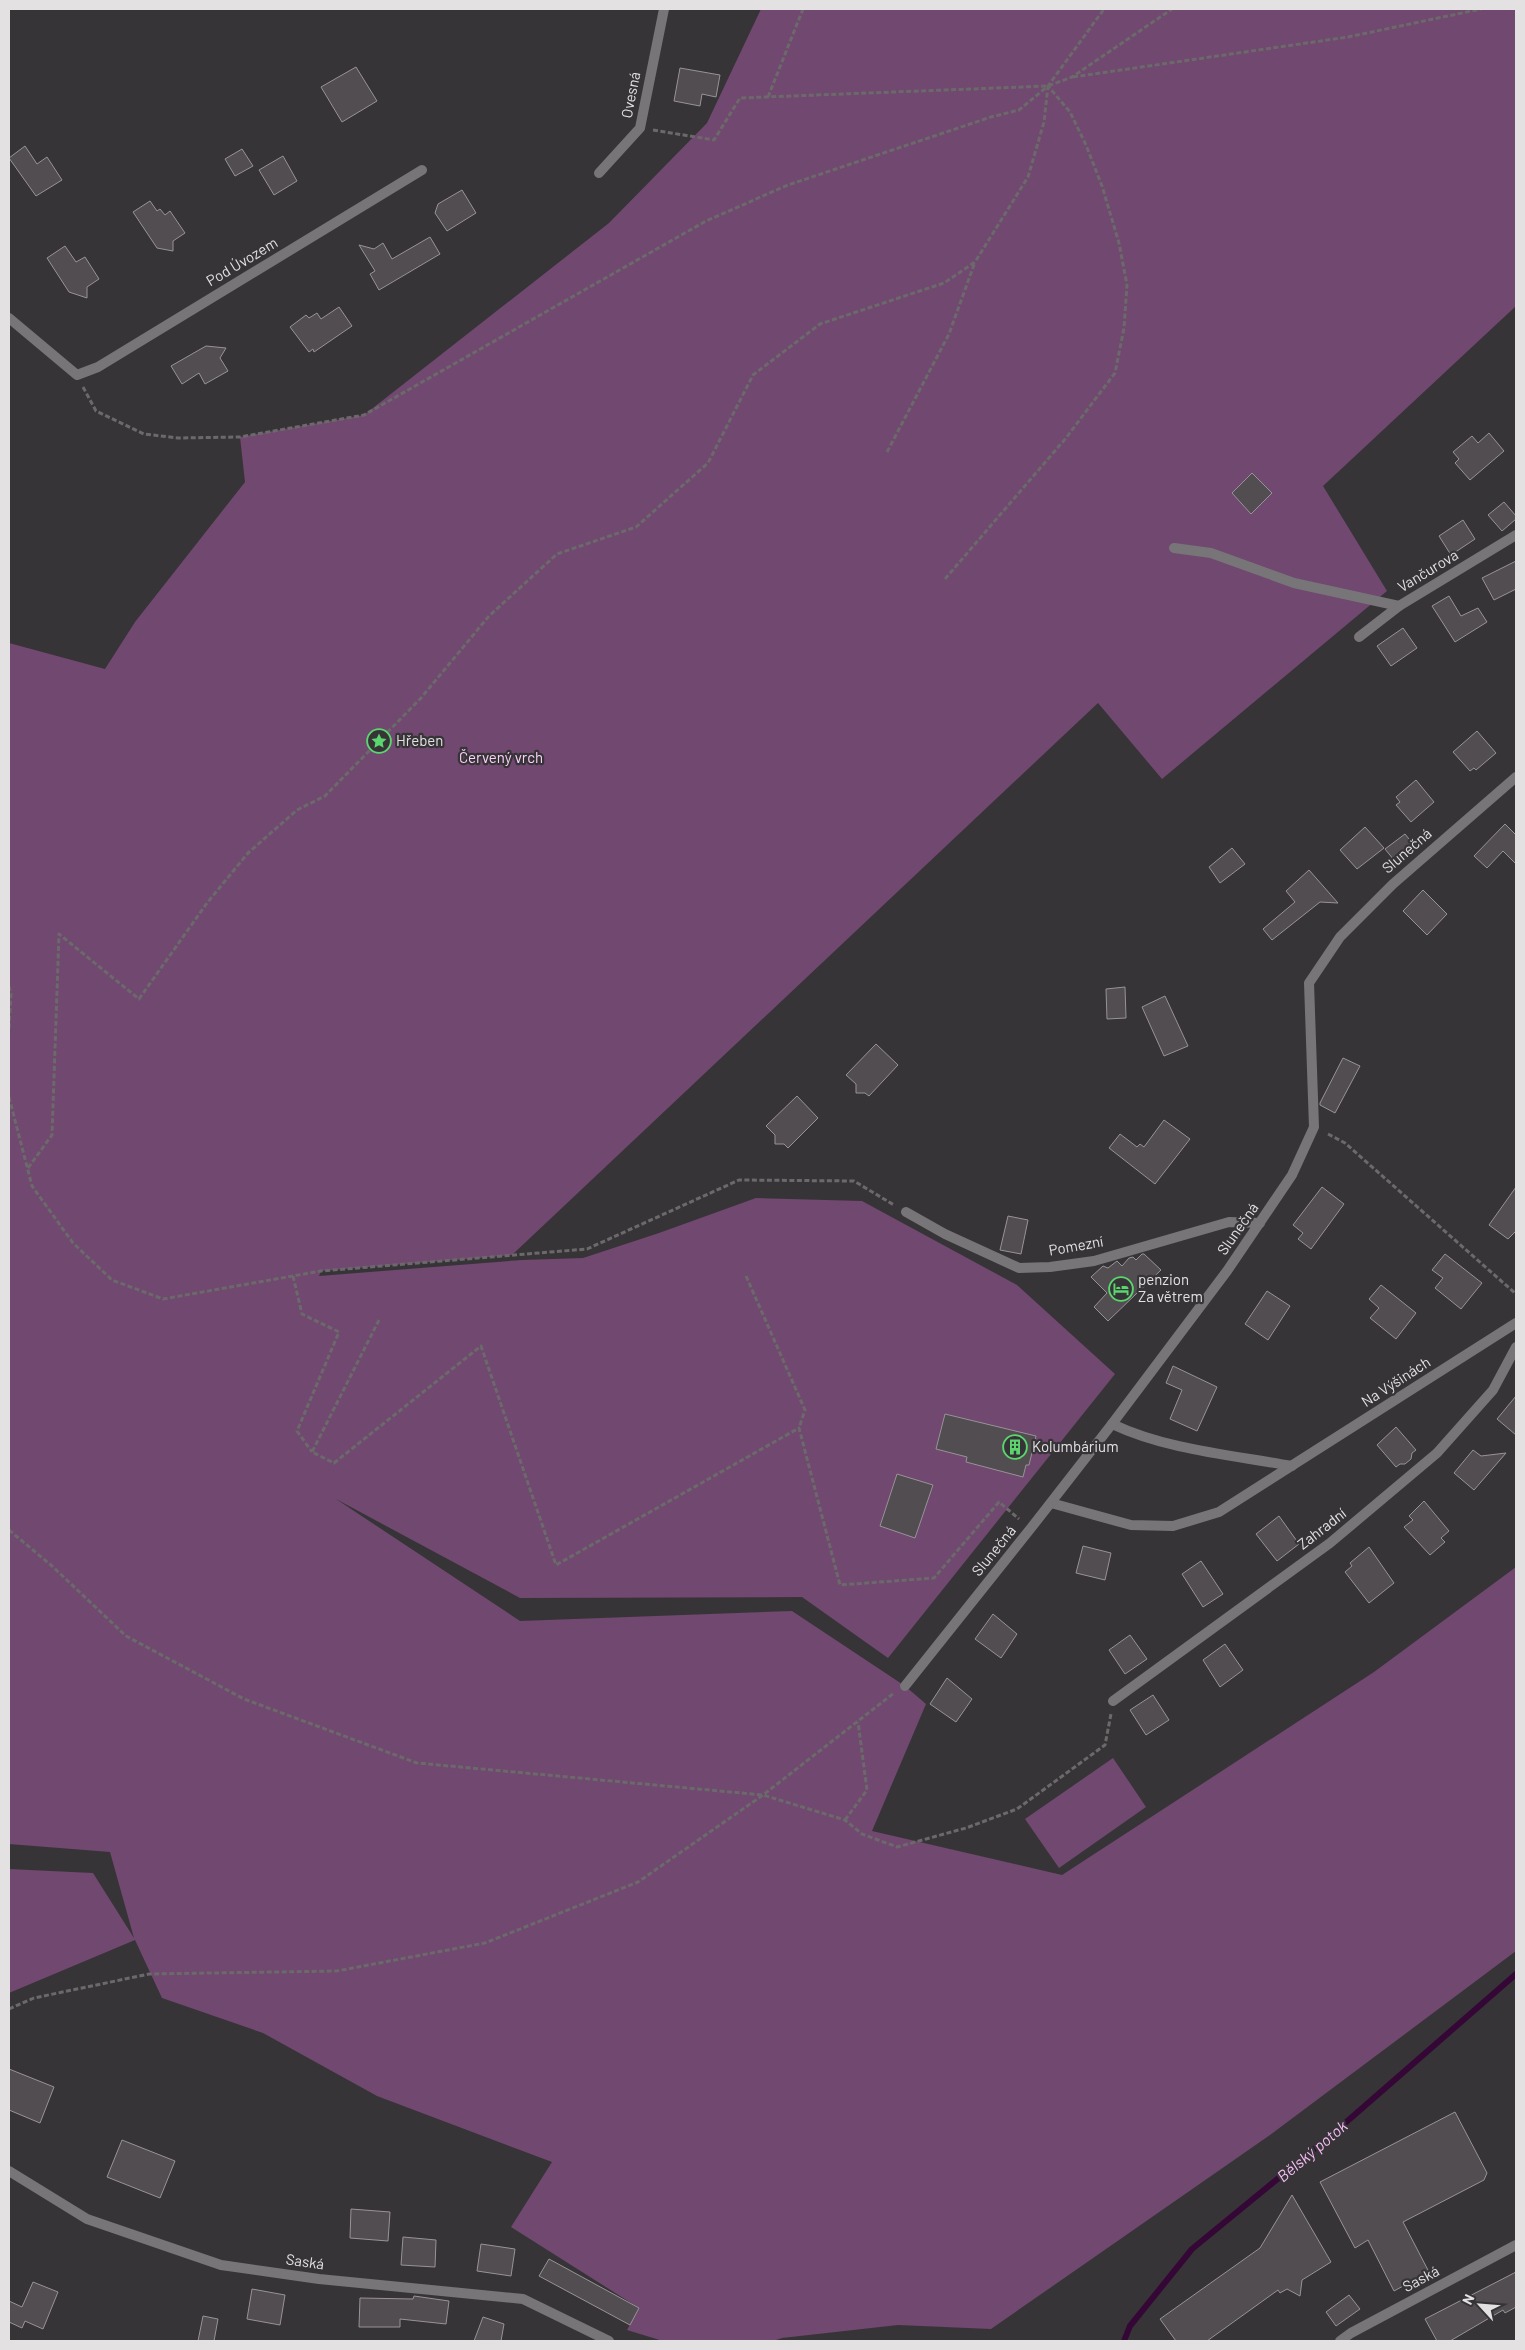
<svg xmlns="http://www.w3.org/2000/svg" width="1525" height="2350" font-family="Barlow,sans-serif">
	<style>
		.green { fill: #704870 }
		.lines { fill: none; stroke-linecap: round; stroke-linejoin: round }
		.stream { stroke: #350736; stroke-width: 6 }
		.building { fill: #514d50; stroke: #989398 }
		.path { stroke: #6c696b; stroke-width: 3; stroke-dasharray: 5 2.5; stroke-linecap: butt }
		.service { stroke: #777577; stroke-width: 10 }
		.minor { stroke: #777577; stroke-width: 10 }
		.labels { text-anchor: middle; stroke-width: 4.5; stroke-linejoin: round; paint-order: stroke }
		.street-label { font-size: 15px; fill: #e4e1e3; stroke: #373437 }
		.poi-label { font-size: 15px; fill: #e4e1e3; stroke: #373437; text-anchor: start }
		.park-label { font-size: 15px; fill: #fcd0fb; stroke: #373437 }
		.water-label { font-size: 16px; font-style: italic; fill: #f7bdf7; stroke: #373437 }
	</style>
	<rect width="100%" height="100%" fill="#373437"/>
	<g class="green">
		<polygon points="761,9 1516,9 1516,306 1323,486 1387,591 1162,779 1098,703 512,1255 321,1271 319,1276 522,1260 583,1258 659,1233 756,1198 862,1201 1017,1285 1115,1374 888,1658 802,1597 520,1598 336,1499 520,1621 792,1611 905,1686 926,1704 872,1831 1062,1875 1374,1672 1516,1567 1516,1951 1270,2135 991,2329 898,2325 782,2338 773,2341 663,2341 627,2330 639,2308 511,2227 552,2162 377,2096 263,2033 162,1998 135,1940 9,1993 9,1869 93,1873 134,1938 110,1852 9,1844 9,643 105,669 135,622 245,482 240,437 364,415 609,223 707,123"/>
		<polygon points="1113,1758 1146,1807 1059,1868 1025,1819"/>
	</g>
	<g class="lines">
		<polyline class="stream" points="1124,2341 1130,2326 1192,2249 1336,2131 1516,1974"/>
	</g>
	<g class="building">
		<polygon points="356,67 377,101 342,122 321,87"/>
		<polygon points="680,68 720,75 716,97 702,94 700,106 674,101"/>
		<polygon points="25,146 37,164 47,157 62,180 36,196 9,158"/>
		<polygon points="242,149 253,166 235,176 225,159"/>
		<polygon points="283,156 297,181 274,195 259,170"/>
		<polygon points="462,190 476,213 447,231 435,213 438,204"/>
		<polygon points="150,201 157,211 160,209 165,215 170,211 185,233 173,241 173,251 157,248 133,212"/>
		<polygon points="430,237 440,254 379,290 370,274 375,271 359,245 374,249 383,243 392,259"/>
		<polygon points="65,246 76,262 85,257 99,279 87,287 87,298 69,292 47,258"/>
		<polygon points="339,307 352,326 314,352 313,349 309,352 290,327 306,315 309,318 317,313 321,319"/>
		<polygon points="206,346 226,348 220,358 228,371 205,384 199,373 182,384 171,366"/>
		<polygon points="1489,433 1504,451 1470,480 1455,463 1459,459 1453,452 1472,436 1478,443"/>
		<polygon points="1252,473 1272,493 1251,514 1232,493"/>
		<polygon points="1504,502 1516,516 1516,519 1502,531 1488,515"/>
		<polygon points="1463,520 1475,539 1451,555 1439,536"/>
		<polygon points="1516,561 1516,589 1494,600 1482,578"/>
		<polygon points="1449,596 1461,616 1478,608 1487,622 1455,642 1432,606"/>
		<polygon points="1403,628 1417,648 1391,666 1377,646"/>
		<polygon points="1477,731 1496,753 1476,770 1474,768 1470,771 1453,752"/>
		<polygon points="1416,780 1434,802 1411,822 1396,805 1400,802 1396,797"/>
		<polygon points="1505,824 1516,835 1516,864 1503,851 1487,868 1474,856"/>
		<polygon points="1365,827 1384,848 1357,869 1340,850"/>
		<polygon points="1405,834 1417,849 1398,865 1385,849"/>
		<polygon points="1232,848 1245,864 1220,883 1209,867"/>
		<polygon points="1309,870 1338,903 1320,902 1272,940 1263,929 1295,902 1286,891"/>
		<polygon points="1423,890 1447,914 1427,935 1403,911"/>
		<polygon points="1125,987 1126,1018 1107,1019 1106,989"/>
		<polygon points="1165,996 1188,1046 1164,1056 1142,1007"/>
		<polygon points="876,1044 898,1065 869,1096 865,1093 856,1093 856,1084 846,1075"/>
		<polygon points="1343,1058 1360,1066 1335,1113 1320,1105 1320,1103"/>
		<polygon points="797,1096 818,1118 788,1148 784,1144 775,1144 775,1135 766,1126"/>
		<polygon points="1164,1120 1190,1139 1155,1184 1109,1148 1120,1134 1137,1147 1140,1144 1144,1147"/>
		<polygon points="1322,1187 1344,1204 1311,1249 1298,1239 1303,1233 1293,1225"/>
		<polygon points="1516,1187 1516,1231 1508,1239 1489,1225"/>
		<polygon points="1008,1216 1028,1220 1021,1254 1000,1250"/>
		<polygon points="1142,1254 1144,1254 1161,1270 1108,1321 1094,1307 1107,1293 1091,1277 1103,1266 1108,1268 1117,1261 1122,1266 1129,1258 1133,1257 1136,1260"/>
		<polygon points="1445,1254 1482,1283 1461,1309 1435,1288 1443,1278 1432,1270"/>
		<polygon points="1381,1285 1416,1313 1396,1339 1370,1318 1379,1308 1369,1299"/>
		<polygon points="1267,1291 1290,1306 1268,1340 1245,1324"/>
		<polygon points="1173,1366 1217,1387 1197,1431 1170,1419 1182,1390 1166,1383"/>
		<polygon points="1516,1396 1516,1435 1497,1419"/>
		<polygon points="945,1414 1036,1436 1029,1465 1026,1465 1023,1477 966,1462 967,1457 936,1449"/>
		<polygon points="1396,1427 1416,1450 1412,1453 1411,1459 1405,1464 1400,1464 1396,1467 1377,1445"/>
		<polygon points="1473,1450 1481,1456 1506,1453 1474,1490 1454,1473"/>
		<polygon points="897,1474 933,1485 915,1538 880,1526"/>
		<polygon points="1424,1501 1449,1531 1441,1538 1445,1542 1430,1555 1404,1527 1413,1520 1409,1516"/>
		<polygon points="1279,1516 1299,1544 1277,1561 1256,1534"/>
		<polygon points="1083,1546 1111,1553 1105,1580 1076,1573"/>
		<polygon points="1369,1547 1394,1583 1369,1603 1345,1572 1352,1566 1350,1563"/>
		<polygon points="1201,1561 1223,1594 1203,1607 1182,1574"/>
		<polygon points="993,1614 1017,1634 1001,1658 975,1639"/>
		<polygon points="1130,1635 1147,1659 1125,1674 1109,1650"/>
		<polygon points="1225,1644 1243,1670 1220,1687 1203,1660"/>
		<polygon points="947,1678 972,1699 956,1722 930,1704"/>
		<polygon points="1153,1695 1169,1720 1146,1735 1130,1710"/>
		<polygon points="9,2069 54,2087 40,2123 9,2110"/>
		<polygon points="1455,2112 1487,2173 1484,2180 1403,2222 1429,2272 1394,2291 1368,2240 1355,2248 1320,2182"/>
		<polygon points="122,2140 175,2161 160,2198 107,2177"/>
		<polygon points="1292,2195 1331,2262 1302,2280 1300,2296 1287,2289 1280,2293 1278,2290 1207,2341 1176,2341 1160,2319 1260,2248"/>
		<polygon points="351,2209 390,2212 388,2241 350,2238"/>
		<polygon points="403,2237 436,2240 435,2267 401,2265"/>
		<polygon points="481,2244 515,2249 511,2276 477,2271"/>
		<polygon points="549,2259 639,2308 630,2325 539,2276"/>
		<polygon points="1516,2272 1516,2307 1505,2313 1503,2310 1450,2341 1437,2341 1425,2319"/>
		<polygon points="33,2282 58,2292 43,2329 25,2321 22,2328 9,2322 9,2301 22,2307"/>
		<polygon points="252,2289 285,2295 280,2325 247,2319"/>
		<polygon points="1349,2295 1360,2309 1336,2326 1326,2312"/>
		<polygon points="414,2296 449,2301 446,2324 400,2319 400,2327 359,2327 360,2298 413,2299"/>
		<polygon points="203,2316 218,2319 214,2341 198,2341"/>
		<polygon points="483,2317 504,2324 501,2341 474,2341"/>
	</g>
	<g class="lines">
		<g class="path">
			<polyline points="1073,77 1348,37 1481,9"/>
			<polyline points="768,97 803,9"/>
			<polyline points="653,130 714,140 740,98 1048,86 1072,77 1172,9"/>
			<polyline points="83,387 96,411 144,434 178,438 240,437 364,415 706,221 788,185 991,117 1019,110 1048,86 1104,9"/>
			<polyline points="887,452 949,334 975,262"/>
			<polyline points="945,579 1066,438 1115,373 1124,328 1127,285 1119,243 1102,186 1086,145 1070,112 1048,86"/>
			<polyline points="9,986 11,994 9,1031"/>
			<polyline points="9,1097 32,1186 73,1243 112,1280 163,1299 321,1271 587,1249 739,1180 854,1181 894,1205"/>
			<polyline points="1328,1134 1345,1143 1516,1294"/>
			<polyline points="28,1168 52,1135 59,934 139,999 207,903 248,853 297,810 325,796 421,698 489,616 557,554 636,527 708,463 753,375 820,324 944,283 975,262 1028,177 1044,122 1048,86"/>
			<polyline points="293,1276 302,1314 339,1332 297,1431 312,1452"/>
			<polyline points="746,1276 805,1410 799,1428"/>
			<polyline points="379,1320 312,1452 334,1463 481,1346 556,1565 799,1428 840,1585 934,1578 999,1502 1019,1519"/>
			<polyline points="9,1530 52,1566 126,1636 244,1699 417,1763 763,1795 845,1820 862,1834 897,1847 966,1828 1017,1809 1105,1745 1111,1714"/>
			<polyline points="845,1820 867,1790 858,1722"/>
			<polyline points="9,2009 34,1998 149,1974 337,1971 485,1943 638,1882 763,1795 894,1693"/>
		</g>
		<g class="service">
			<polyline points="599,173 640,128 664,9"/>
			<polyline points="1174,548 1211,553 1294,583 1399,606"/>
		</g>
		<g class="minor">
			<polyline points="9,318 77,375 98,367 422,170"/>
			<polyline points="1359,637 1399,606 1516,535"/>
			<polyline points="906,1212 945,1234 1019,1268 1050,1267 1094,1261 1229,1222 1260,1223"/>
			<path d="M1112,1424c55,26 120,31 180,42"/>
			<polyline points="1051,1503 1131,1525 1173,1526 1219,1512 1516,1323"/>
			<polyline points="905,1686 1031,1528 1112,1424 1227,1271 1292,1175 1314,1127 1309,983 1340,937 1393,884 1516,777"/>
			<polyline points="1113,1701 1330,1543 1437,1453 1493,1390 1516,1347"/>
			<polyline points="9,2171 87,2219 221,2265 319,2279 523,2299 609,2341"/>
			<polyline points="1340,2341 1351,2333 1516,2245"/>
		</g>
	</g>
	<defs>
		<g id="sight-ring" transform="scale(1.25)"><circle r="9.5" fill="#373437" stroke="#5bd56e" stroke-width="1.5"/><path d="M0-6L1.8-2.2L6-1.7L2.9 1.2L3.7 5.4L0 3.3L-3.7 5.4L-2.9 1.2L-6-1.7L-1.8-2.2Z" fill="#5bd56e"/></g>
		<g id="hotel-ring" transform="scale(1.25)"><circle r="9.5" fill="#373437" stroke="#5bd56e" stroke-width="1.5"/><path d="M-6-4.5h1.5V1H6V5H4.5V3h-9V5H-6ZM-4 0a1.8 1.8 0 1 1 3.6 0ZM.5 0V-2.5h3Q6-2.5 6 0Z" fill="#5bd56e"/></g>
		<g id="building-ring" transform="scale(1.25)"><circle r="9.5" fill="#373437" stroke="#5bd56e" stroke-width="1.5"/><path d="M-4-6H4V6H1V3H-1V6H-4ZM-2.5-4.3h1.7v1.8h-1.7ZM.8-4.3h1.7v1.8H.8ZM-2.5-1h1.7V.8h-1.7ZM.8-1h1.7V.8H.8Z" fill="#5bd56e"/></g>
	</defs>
	<g fill-rule="evenodd">
		<use href="#sight-ring" x="379" y="741"/>
		<use href="#hotel-ring" x="1121" y="1289"/>
		<use href="#building-ring" x="1015" y="1447"/>
	</g>
	<g class="labels">
		<g class="street-label">
			<text transform="translate(631 95) rotate(-79)" y="5">Ovesná</text>
			<text transform="translate(242 262) rotate(-31)" y="5">Pod Úvozem</text>
			<text transform="translate(1428 571) rotate(-31)" y="5">Vančurova</text>
			<text transform="translate(1407 851) rotate(-41)" y="5">Slunečná</text>
			<text transform="translate(1238 1229) rotate(-55)" y="5">Slunečná</text>
			<text transform="translate(1076 1246) rotate(-10)" y="5">Pomezní</text>
			<text transform="translate(1396 1382) rotate(-33)" y="5">Na Výšinách</text>
			<text transform="translate(1322 1529) rotate(-38)" y="5">Zahradní</text>
			<text transform="translate(994 1551) rotate(-51)" y="5">Slunečná</text>
			<text transform="translate(305 2262) rotate(8)" y="5">Saská</text>
			<text transform="translate(1421 2279) rotate(-28)" y="5">Saská</text>
		</g>
		<g class="poi-label">
			<text x="396" y="746">Hřeben</text>
			<text x="1138" y="1285">penzion<tspan x="1138" dy="17">Za větrem</tspan></text>
			<text x="1032" y="1452">Kolumbárium</text>
		</g>
		<g class="park-label">
			<text x="501" y="763">Červený vrch</text>
		</g>
		<g class="water-label">
			<text transform="translate(1312 2151) rotate(-40)" y="6">Bělský potok</text>
		</g>
	</g>
	<rect width="1525" height="2350" fill="none" stroke="#e4e1e3" stroke-width="20"/>
	<g transform="translate(1480 2305) rotate(296)" stroke="#373437" stroke-width="4" paint-order="stroke">
	<path d="M0-4L9 19L0 12L-9 19Z" fill="#e4e1e3"/>
	<text y="-8" font-size="14" font-weight="bold" text-anchor="middle" fill="#e4e1e3">N</text>
	</g>
</svg>
